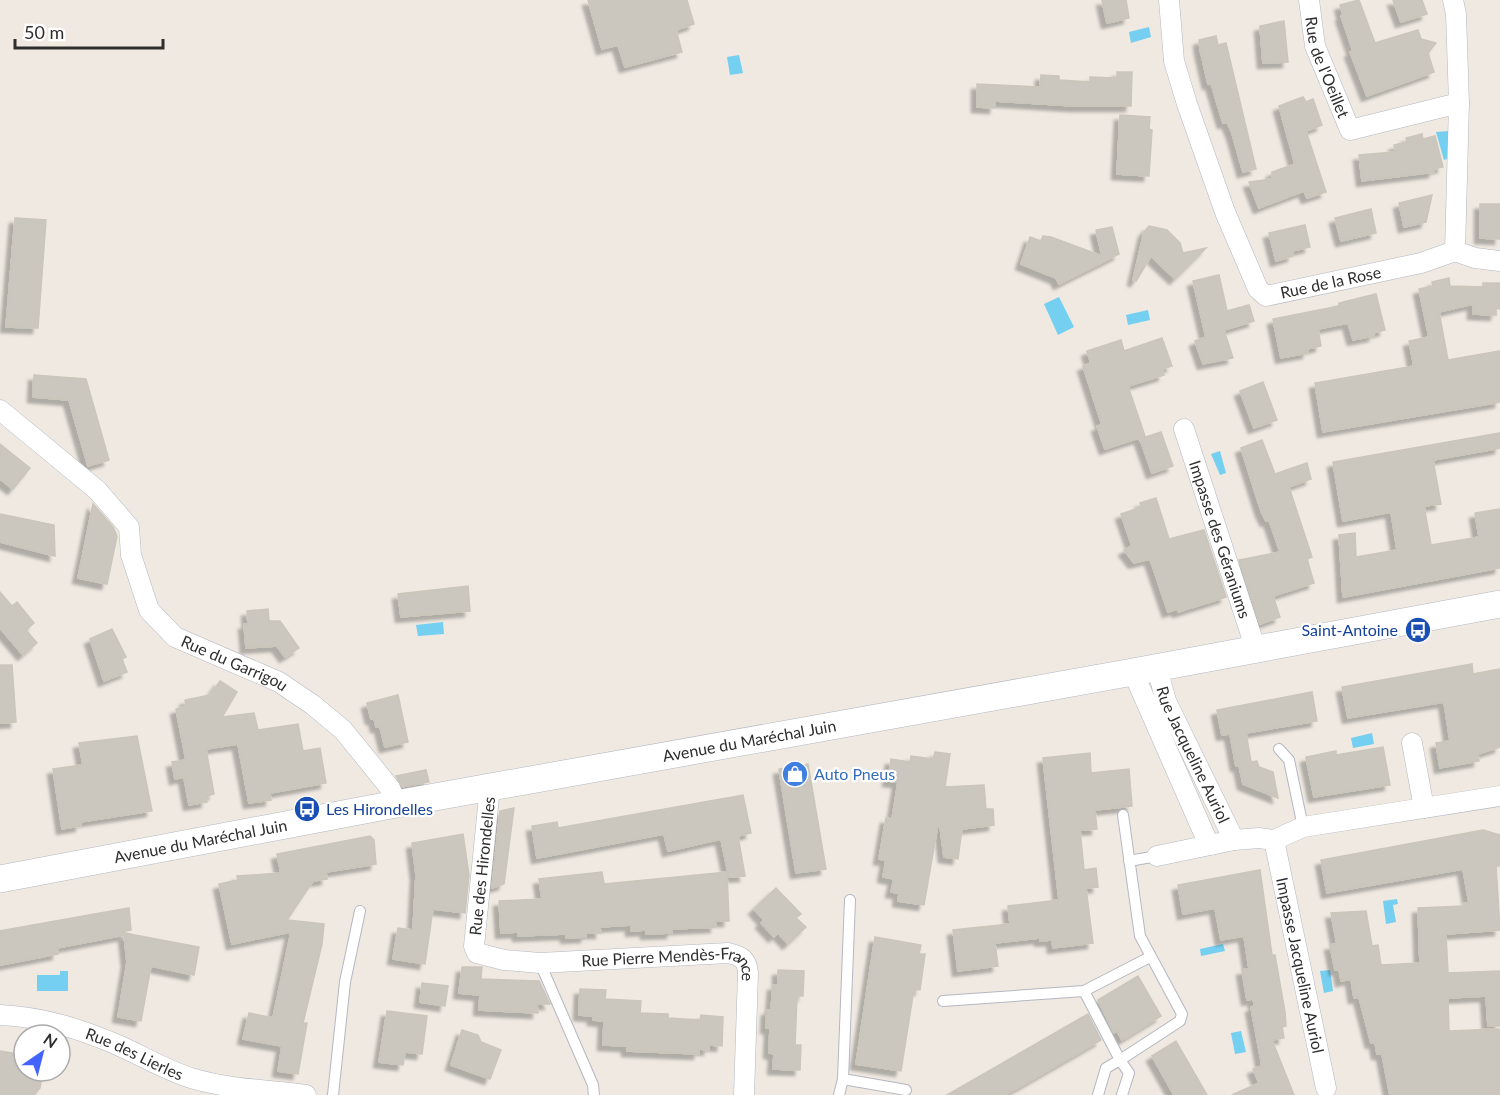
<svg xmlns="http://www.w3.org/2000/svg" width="1500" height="1095" font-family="Lato,sans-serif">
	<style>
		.water { fill: #75cff0 }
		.building { fill: #cbc7bf; stroke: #cbc5ba; stroke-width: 1.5; filter: url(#shadow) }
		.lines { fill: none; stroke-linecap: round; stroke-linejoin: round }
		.service-casing { stroke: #b4b7c1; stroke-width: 12 }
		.minor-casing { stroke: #b4b7c1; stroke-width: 21 }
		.secondary-casing { stroke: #b4b7c1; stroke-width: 28 }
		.service { stroke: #fff; stroke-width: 10 }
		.minor { stroke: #fff; stroke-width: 20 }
		.secondary { stroke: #fff; stroke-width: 27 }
		.labels { text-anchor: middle; stroke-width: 4.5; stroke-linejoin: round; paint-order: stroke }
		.street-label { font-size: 16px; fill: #2e2e2e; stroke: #fff }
		.transit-label { font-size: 16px; fill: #164399; stroke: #fff; text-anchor: end }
		.shop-label { font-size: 16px; fill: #366cbe; stroke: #fff; text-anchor: start }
	</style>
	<defs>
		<filter id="shadow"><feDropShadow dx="-5.5" dy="5.5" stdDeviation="1.5" flood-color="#0004"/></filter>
	</defs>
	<rect width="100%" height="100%" fill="#efe9e1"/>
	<g class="water">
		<polygon points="1149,27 1151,37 1131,43 1129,32"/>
		<polygon points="739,55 743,73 730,75 727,57"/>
		<polygon points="1449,131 1447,159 1444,160 1436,132"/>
		<polygon points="1059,297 1074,327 1058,335 1044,304"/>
		<polygon points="1148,310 1150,320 1128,325 1126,315"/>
		<polygon points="1220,451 1226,473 1220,475 1211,454"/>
		<polygon points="443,622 444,634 418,636 416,625"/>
		<polygon points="1372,733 1374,744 1353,748 1351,738"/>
		<polygon points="1397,899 1398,904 1393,905 1396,922 1386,924 1383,901"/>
		<polygon points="1223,944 1225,951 1201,956 1200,949"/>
		<polygon points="1330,970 1333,991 1324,993 1320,971"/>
		<polygon points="60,971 68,971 68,991 37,991 37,975 60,975"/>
		<polygon points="1241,1031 1246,1052 1235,1054 1231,1033"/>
	</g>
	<g class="building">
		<polygon points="588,0 687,0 694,24 676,30 682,52 625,67 618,45 602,49"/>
		<polygon points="1102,0 1126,0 1129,18 1107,23"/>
		<polygon points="1359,0 1375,43 1418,30 1421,39 1436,43 1428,53 1434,72 1367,96 1350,52 1353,51 1341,16 1343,15 1340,5"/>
		<polygon points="1393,0 1422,0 1427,14 1401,22"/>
		<polygon points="1284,21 1288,62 1263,63 1260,26"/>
		<polygon points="1216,36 1218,45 1226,43 1256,169 1243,172 1232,133 1227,122 1223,123 1211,83 1208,84 1200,49 1199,40"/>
		<polygon points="1117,72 1132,72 1131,106 1074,106 995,101 995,108 977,107 977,84 1040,87 1041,75 1059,76 1059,80 1090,82 1090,77 1117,78"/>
		<polygon points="1303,97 1306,102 1313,99 1322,125 1306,131 1326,192 1307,198 1304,191 1259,208 1249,182 1272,179 1272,172 1295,164 1279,106"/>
		<polygon points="1120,115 1150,117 1149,129 1152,130 1149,176 1117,174"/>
		<polygon points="1422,134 1423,139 1435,136 1443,167 1433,169 1434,172 1362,181 1359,155 1395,152 1394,145 1407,142 1406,138"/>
		<polygon points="1432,195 1426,222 1404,227 1399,203"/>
		<polygon points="1480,204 1500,204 1500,239 1480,238"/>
		<polygon points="1371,209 1376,233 1341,241 1335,218"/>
		<polygon points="15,218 46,220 38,328 6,327"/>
		<polygon points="1305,225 1310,247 1292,251 1293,256 1276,261 1269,233"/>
		<polygon points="1149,226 1167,230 1180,243 1183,253 1206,248 1175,279 1151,256 1136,281 1133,280 1144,232"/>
		<polygon points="1112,227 1119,254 1059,284 1056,278 1021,264 1030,237 1041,241 1043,236 1051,237 1102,256 1096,230"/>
		<polygon points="1219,275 1227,311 1249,305 1254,321 1224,330 1233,358 1203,364 1195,341 1206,337 1193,281"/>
		<polygon points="1449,278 1450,286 1483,287 1483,283 1500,283 1500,309 1496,308 1496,315 1473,314 1473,304 1439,312 1448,360 1500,351 1500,402 1323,432 1315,383 1414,366 1409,341 1429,337 1419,289 1433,286 1432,282"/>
		<polygon points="1376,294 1385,330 1373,333 1374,336 1353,340 1348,323 1318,329 1321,346 1307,349 1308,353 1281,358 1273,319 1339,306 1339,303"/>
		<polygon points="1162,338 1172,366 1162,369 1164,375 1128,386 1145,436 1105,449 1097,426 1102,425 1083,366 1091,363 1087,351 1121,340 1124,351"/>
		<polygon points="34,375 86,379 109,460 88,466 69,400 33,397"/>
		<polygon points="1263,382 1277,420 1254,428 1240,391"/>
		<polygon points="1161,432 1173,466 1152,473 1140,439"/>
		<polygon points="1500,433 1500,448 1433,460 1441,504 1424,506 1431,545 1479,537 1475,513 1500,509 1500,568 1343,597 1339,535 1355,533 1356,557 1397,550 1391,512 1343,521 1333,462"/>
		<polygon points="1262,440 1275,474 1307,463 1311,479 1289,487 1312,557 1307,559 1314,583 1273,596 1280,617 1260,624 1239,560 1280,552 1269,520 1266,521 1261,511 1241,448"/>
		<polygon points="0,444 30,468 13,489 0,479"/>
		<polygon points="1156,498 1169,539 1204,530 1226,597 1178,612 1177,609 1168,612 1150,559 1134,563 1124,550 1132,546 1121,514 1142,507 1140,503"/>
		<polygon points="93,504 113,527 117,536 107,584 78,578"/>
		<polygon points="0,514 54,525 55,556 0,542"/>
		<polygon points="468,586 470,611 401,617 398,594"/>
		<polygon points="0,592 12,606 17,602 34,623 26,630 37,643 23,655 0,628"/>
		<polygon points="268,609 269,621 280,621 299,648 285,657 277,646 246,648 244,624 248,624 247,611"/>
		<polygon points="112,629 126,657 122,659 127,672 104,681 90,639"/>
		<polygon points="1472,664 1473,674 1500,669 1500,747 1478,754 1479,761 1440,768 1436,743 1450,741 1444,702 1348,718 1342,687"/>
		<polygon points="0,665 12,665 16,722 0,723"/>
		<polygon points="220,681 237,692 222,717 254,713 258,730 298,724 303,751 320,748 326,783 270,793 271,800 249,803 238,744 206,749 214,794 206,796 207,802 189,805 184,777 175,779 172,762 186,760 176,709 186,706 185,700 210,695"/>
		<polygon points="1312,692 1317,721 1246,733 1251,762 1257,761 1259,767 1273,772 1278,798 1243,784 1239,765 1236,766 1230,734 1222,735 1217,710"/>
		<polygon points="398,695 408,742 385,747 380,727 376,727 374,718 371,719 367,703"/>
		<polygon points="137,736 152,811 80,822 81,826 62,829 53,769 83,765 79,743"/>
		<polygon points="1383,747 1390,785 1314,797 1306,757 1336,751 1336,755"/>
		<polygon points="935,752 950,754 945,787 984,785 986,809 993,809 994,825 962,829 958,859 944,857 939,818 924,905 898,901 899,893 891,892 894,879 883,877 886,860 879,859 886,818 892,819 898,782 888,781 891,759 910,762 911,756 933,759"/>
		<polygon points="1090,753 1091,773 1129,769 1132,806 1095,810 1097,829 1080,830 1084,870 1096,868 1098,887 1086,888 1093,943 1053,948 1052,940 1040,941 1040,938 995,943 998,966 958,971 953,930 1010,924 1008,906 1059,900 1043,758"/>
		<polygon points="808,764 826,869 796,873 779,769"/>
		<polygon points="426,770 429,782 402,787 396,776"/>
		<polygon points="743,795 751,833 738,836 745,876 729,877 721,839 668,851 664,834 537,858 532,826 557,822 558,828"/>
		<polygon points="514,808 504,884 492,888 500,811"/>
		<polygon points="1483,830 1500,835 1500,866 1496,866 1500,930 1446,934 1448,973 1500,971 1500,1026 1488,1026 1486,996 1448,998 1449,1031 1500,1029 1500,1095 1390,1095 1382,1054 1377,1054 1375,1042 1371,1043 1359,997 1354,998 1351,979 1341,981 1339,969 1335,970 1330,945 1337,944 1331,913 1366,911 1372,946 1378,945 1381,965 1420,963 1418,908 1464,906 1463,903 1469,903 1463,869 1327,893 1321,860"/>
		<polygon points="463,834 469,875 465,913 433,909 425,964 393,959 398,928 413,930 416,875 412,843"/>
		<polygon points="370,836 374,840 376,864 326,872 327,879 313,881 287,920 324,924 322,944 303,1023 307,1023 298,1074 278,1071 282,1046 243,1039 249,1013 273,1018 291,932 232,944 219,884 238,880 237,876 281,873 277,854"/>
		<polygon points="1260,870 1272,955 1275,955 1285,1012 1286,1026 1282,1027 1284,1038 1272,1040 1294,1095 1232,1095 1259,1083 1253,1069 1262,1066 1251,1007 1255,1006 1253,999 1247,1000 1242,970 1249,969 1244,936 1221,940 1215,908 1183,914 1178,885"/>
		<polygon points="602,872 604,884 727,872 729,921 715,921 716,927 672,929 672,933 646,934 646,930 631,931 631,925 600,927 601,933 586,933 586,937 566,938 566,934 518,936 518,932 501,933 499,901 542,899 539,879"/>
		<polygon points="776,888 801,914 796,918 806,927 788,944 778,933 774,937 761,923 764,920 754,909"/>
		<polygon points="129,908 131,930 119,932 199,947 194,975 151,966 141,1021 118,1017 127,962 124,935 57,948 58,954 0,965 0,931"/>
		<polygon points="875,937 921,945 919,954 925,954 920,990 914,989 901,1071 856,1064"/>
		<polygon points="462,967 482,967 481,979 539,981 550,1004 537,1004 538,1013 479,1010 480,995 459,993"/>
		<polygon points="778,970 804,971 803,996 797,996 796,1021 795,1045 801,1045 800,1070 773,1069 774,1054 769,1053 770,1028 766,1028 767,1010 771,1010 773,985 778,985"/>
		<polygon points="1138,976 1161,1016 1122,1040 1117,1031 1114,1033 1098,1000"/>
		<polygon points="422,983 448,986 445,1006 420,1002"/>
		<polygon points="580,989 606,990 605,999 641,1001 640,1013 668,1014 668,1018 700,1020 701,1015 723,1017 722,1046 709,1045 709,1050 699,1049 699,1054 627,1051 627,1046 603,1045 604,1021 593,1020 593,1016 579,1015"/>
		<polygon points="387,1011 427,1016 422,1054 405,1052 403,1065 379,1062"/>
		<polygon points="1088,1014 1101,1040 1005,1095 947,1095"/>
		<polygon points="462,1030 478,1035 481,1042 501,1050 490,1079 451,1065"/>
		<polygon points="1176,1041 1207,1095 1174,1095 1152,1056"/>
		<polygon points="0,1051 24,1055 24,1071 43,1071 40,1088 34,1095 0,1095"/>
	</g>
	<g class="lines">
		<g class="service-casing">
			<g id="service">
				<polyline points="1279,749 1289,760 1303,827"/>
				<polyline points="1129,861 1157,856"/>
				<polyline points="850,900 843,1079 906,1090"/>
				<polyline points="540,963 593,1085 594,1095"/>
				<polyline points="1084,991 1120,1060 1180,1021 1182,1014 1140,936 1123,815"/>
				<polyline points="943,1001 1084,991 1150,957"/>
				<polyline points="333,1095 345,982 360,911"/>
				<polyline points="839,1095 843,1079"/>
				<polyline points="1098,1095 1106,1068 1120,1060 1129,1073 1122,1095"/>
			</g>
		</g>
		<g class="minor-casing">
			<g id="minor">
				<path id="s1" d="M1169,0l5,61 13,43 38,108 33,77 8,7 155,-33 34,-12 4,-148 -3,-89 -3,-14"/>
				<path id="s2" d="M1309,0l6,46 35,84 109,-27"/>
				<polyline points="1455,251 1475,258 1500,261"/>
				<path id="s3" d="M0,410l97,80 32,37 2,28 18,55 26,27 104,45 34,23 30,25 47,58 6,16"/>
				<path id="s4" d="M1184,429l72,221"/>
				<path id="s5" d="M1157,668l9,33 68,139"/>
				<polyline points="1133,672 1209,845"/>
				<polyline points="1412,743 1424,808"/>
				<path id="s6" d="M490,787l-16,159 3,7 27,7 36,3 188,-10c13,3 19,6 20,20l-4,122"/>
				<path id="s7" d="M1274,840l52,248"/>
				<polyline points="1157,856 1234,840 1259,838 1274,840 1303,827 1500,796"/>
				<path id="s8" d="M0,1015c43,2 81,14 120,31 24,11 46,24 71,32 36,11 77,12 115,17"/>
			</g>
		</g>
		<g class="secondary-casing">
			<g id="secondary">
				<path id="s9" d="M0,879l396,-75 737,-132 367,-68"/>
			</g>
		</g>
		<use href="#service" class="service"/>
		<use href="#minor" class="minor"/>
		<use href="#secondary" class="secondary"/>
	</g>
	<defs>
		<g id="bus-disc" transform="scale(1.35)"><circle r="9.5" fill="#1a4fb4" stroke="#fff"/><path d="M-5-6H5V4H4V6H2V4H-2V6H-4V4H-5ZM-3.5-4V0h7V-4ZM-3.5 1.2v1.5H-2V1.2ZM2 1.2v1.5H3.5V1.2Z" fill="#fff"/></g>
		<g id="shop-disc" transform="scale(1.35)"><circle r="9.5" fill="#3f7fe0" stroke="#fff"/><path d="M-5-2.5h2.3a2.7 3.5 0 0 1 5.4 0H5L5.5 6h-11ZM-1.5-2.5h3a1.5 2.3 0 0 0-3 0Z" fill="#fff"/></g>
	</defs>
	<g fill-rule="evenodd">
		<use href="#bus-disc" x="1418" y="630"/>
		<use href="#shop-disc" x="795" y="774"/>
		<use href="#bus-disc" x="307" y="809"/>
	</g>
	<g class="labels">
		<g class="street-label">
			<text dy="6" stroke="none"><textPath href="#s2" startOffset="70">Rue de l'Oeillet</textPath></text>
			<text dy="6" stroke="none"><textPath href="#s1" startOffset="381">Rue de la Rose</textPath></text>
			<text dy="6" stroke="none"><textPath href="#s4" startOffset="116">Impasse des Géraniums</textPath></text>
			<text dy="6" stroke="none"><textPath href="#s3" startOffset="363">Rue du Garrigou</textPath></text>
			<text dy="6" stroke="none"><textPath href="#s9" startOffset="762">Avenue du Maréchal Juin</textPath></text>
			<text dy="6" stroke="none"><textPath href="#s5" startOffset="94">Rue Jacqueline Auriol</textPath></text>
			<text dy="6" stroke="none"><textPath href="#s9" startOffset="204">Avenue du Maréchal Juin</textPath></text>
			<text transform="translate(482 866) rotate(-84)" y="6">Rue des Hirondelles</text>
			<text dy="6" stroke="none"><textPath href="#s7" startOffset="128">Impasse Jacqueline Auriol</textPath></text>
			<text dy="6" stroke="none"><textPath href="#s6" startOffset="366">Rue Pierre Mendès-France</textPath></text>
			<text dy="6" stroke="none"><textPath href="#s8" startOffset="141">Rue des Lierles</textPath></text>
		</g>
		<g class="transit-label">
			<text x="1398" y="636">Saint-Antoine</text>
			<text x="326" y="815" text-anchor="start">Les Hirondelles</text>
		</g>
		<g class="shop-label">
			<text x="814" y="780">Auto Pneus</text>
		</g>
	</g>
	<g transform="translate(42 1053) rotate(35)"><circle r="28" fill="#ffffff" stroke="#ababab" stroke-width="1.5"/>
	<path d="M0-4.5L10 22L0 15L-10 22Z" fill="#4264fb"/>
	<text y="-9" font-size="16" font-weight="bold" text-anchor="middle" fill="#2e2e2e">N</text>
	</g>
	<path d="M15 39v9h148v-9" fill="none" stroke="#2e2e2e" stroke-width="3"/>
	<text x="24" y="39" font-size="18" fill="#2e2e2e" stroke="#ffffff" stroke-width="4.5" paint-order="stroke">50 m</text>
</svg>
